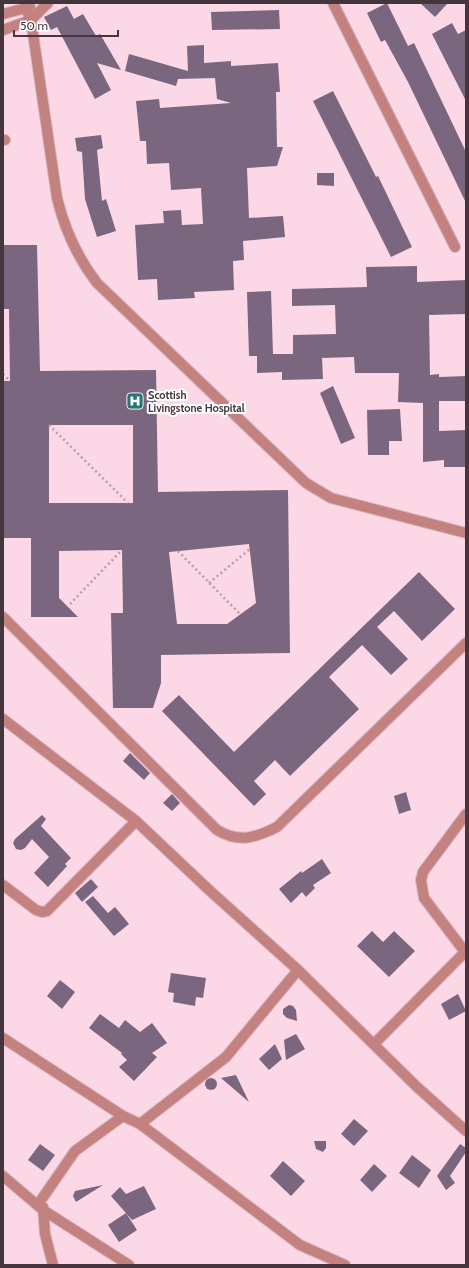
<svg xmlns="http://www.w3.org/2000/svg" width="469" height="1268" font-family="Cabin,sans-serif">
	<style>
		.building { fill: #7b667f; fill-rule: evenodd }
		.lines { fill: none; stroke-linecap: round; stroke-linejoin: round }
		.minor-casing { stroke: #d7b7c4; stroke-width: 12 }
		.path { stroke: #b99ca8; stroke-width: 2.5; stroke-dasharray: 2 3; stroke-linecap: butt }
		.minor { stroke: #c38180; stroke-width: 10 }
		.labels { text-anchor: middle; stroke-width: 4; stroke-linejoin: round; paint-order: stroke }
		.poi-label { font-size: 11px; font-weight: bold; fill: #45363d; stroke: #fff; text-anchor: start }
	</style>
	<rect width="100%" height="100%" fill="#fcd7e6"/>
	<g class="building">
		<polygon points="387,3 408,46 414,43 466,152 466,203 408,82 385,40 381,42 367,13"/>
		<polygon points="420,3 448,3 435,17"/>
		<polygon points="67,6 74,19 83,14 96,36 100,34 121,70 97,63 111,90 95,99 57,27 51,30 44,17"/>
		<polygon points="279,10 280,29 212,30 211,12"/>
		<polygon points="452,23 458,34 466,30 466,101 432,34"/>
		<polygon points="204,45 204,63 231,61 231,66 278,63 280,92 276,92 277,147 283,147 277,166 247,168 249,218 283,216 285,237 243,241 244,260 233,261 234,290 194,292 195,298 158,300 157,279 138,280 135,225 164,223 163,211 181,210 182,225 203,224 201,188 171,190 169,163 147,164 146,141 140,141 136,101 159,99 160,108 231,103 217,99 215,78 178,79 176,86 125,71 129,54 188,71 187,46"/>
		<polygon points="333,91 376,177 378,176 412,247 391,257 313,101"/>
		<polygon points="101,135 103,148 97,150 102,201 106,199 116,231 97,237 85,199 82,152 77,151 75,138"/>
		<polygon points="317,173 334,173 334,186 317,185"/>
		<path d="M3,245h34l3,126 116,-1 2,122 130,-2 2,163 -129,2v28l-8,25h-40l-2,-95h12l-1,-63 -63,1v47l19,19h-47v-79h-28v-157h7l-1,-72h-6zM49,425h84v78h-84zM249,544l7,59 -29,21h-50l-8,-72z"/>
		<polygon points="417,266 417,282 466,280 466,314 429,315 430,375 439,374 439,377 466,376 466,401 439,401 439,431 466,430 466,467 444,467 444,460 423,462 423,403 398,402 399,373 355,373 354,357 322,358 323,379 282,380 282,372 257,373 257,356 249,356 247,292 271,291 273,354 293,354 293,335 336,334 335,305 292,306 292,289 367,287 366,267"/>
		<polygon points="333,386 355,438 341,444 320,393"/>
		<polygon points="400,409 402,441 389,441 389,455 368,455 367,410"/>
		<polygon points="419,572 455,609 422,641 394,611 377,627 408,659 391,675 362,645 329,677 359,709 290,776 275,760 254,781 266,794 254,806 162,711 179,695 234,752"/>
		<polygon points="130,753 150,773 144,780 123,761"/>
		<polygon points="406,792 411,810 399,814 394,796"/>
		<polygon points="172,794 180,803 172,811 163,803"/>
		<polygon points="42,815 46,819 41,826 71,858 65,864 67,866 48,887 34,873 49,857 32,839 25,848 21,850 16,849 13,843 15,839"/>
		<polygon points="322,859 331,873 313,885 315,888 306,897 302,892 291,903 279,889 301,871 302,873"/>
		<polygon points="91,879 98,887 82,902 75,893"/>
		<polygon points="93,896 108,913 115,907 129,924 114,936 85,902"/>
		<polygon points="372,931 383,942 394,931 415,951 389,977 357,946"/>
		<polygon points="171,973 206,978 203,998 196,997 195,1006 173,1002 174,993 168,992"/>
		<polygon points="60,980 75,992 62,1009 47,996"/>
		<polygon points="458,994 466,1011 449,1020 441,1004"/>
		<polygon points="289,1005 293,1006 296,1010 297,1021 287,1018 283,1014 283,1009"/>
		<polygon points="100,1014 119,1028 125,1020 140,1032 152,1023 167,1043 152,1053 157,1057 134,1081 119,1067 127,1060 121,1054 122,1053 89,1028"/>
		<polygon points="296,1034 305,1049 286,1060 284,1040"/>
		<polygon points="275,1044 282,1059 269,1070 259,1059"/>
		<polygon points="236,1075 249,1102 221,1078"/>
		<circle cx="211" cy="1084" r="6"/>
		<polygon points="354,1119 368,1131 354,1146 341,1134"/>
		<polygon points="314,1141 326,1141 326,1148 323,1152 316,1149"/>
		<polygon points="40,1144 55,1155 43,1171 28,1160"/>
		<polygon points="460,1144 466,1148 466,1152 450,1176 455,1183 446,1190 437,1176"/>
		<polygon points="412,1155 431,1170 419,1188 399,1173"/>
		<polygon points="283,1161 305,1181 291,1196 270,1176"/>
		<polygon points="374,1164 387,1176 372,1192 360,1180"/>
		<polygon points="103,1185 76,1202 73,1196 75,1191"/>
		<polygon points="144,1186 156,1209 132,1220 111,1196 120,1187 126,1194"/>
		<polygon points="126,1213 137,1230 119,1242 108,1225"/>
	</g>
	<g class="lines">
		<g class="minor-casing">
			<g id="minor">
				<polyline points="333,3 455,247"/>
				<path d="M25,7l6,13 26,178c8,33 20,59 40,85l209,200 25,15 135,35"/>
				<polyline points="3,14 30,7"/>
				<polyline points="3,30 31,20 48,3"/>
				<polyline points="3,140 5,140"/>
				<path d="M3,617l214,213c22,13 38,8 60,-3l189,-184"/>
				<polyline points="3,719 136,821 208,889 298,970 416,1086 466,1131"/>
				<polyline points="3,885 36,910 42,912 47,911 136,821"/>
				<polyline points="465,952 424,898 421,880 423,872 466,814"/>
				<polyline points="3,1038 123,1116 140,1124 300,1245 345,1265"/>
				<polyline points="374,1044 466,951"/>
				<polyline points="140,1124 226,1057 298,970"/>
				<polyline points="3,1176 43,1210 129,1265"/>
				<polyline points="53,1265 45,1234 43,1207 39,1203 75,1151 123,1116"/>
			</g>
		</g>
		<g class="path">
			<polyline points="3,374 10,381"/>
			<polyline points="49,425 128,503"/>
			<polyline points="178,551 240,614"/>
			<polyline points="209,583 250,549"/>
			<polyline points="70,604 122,550"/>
		</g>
		<use href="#minor" class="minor"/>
	</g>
	<defs>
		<g id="hospital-square" transform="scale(0.9)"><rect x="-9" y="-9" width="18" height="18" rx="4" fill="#2a7478" stroke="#fff"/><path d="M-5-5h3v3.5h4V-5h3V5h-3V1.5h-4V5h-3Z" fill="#fff"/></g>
	</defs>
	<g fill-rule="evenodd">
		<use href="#hospital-square" x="135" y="401"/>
	</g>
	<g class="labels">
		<g class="poi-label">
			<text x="148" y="399">Scottish<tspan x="148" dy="13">Livingstone Hospital</tspan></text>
		</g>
	</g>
	<rect width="469" height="1268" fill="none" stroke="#45363d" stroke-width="8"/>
	<path d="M14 30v6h104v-6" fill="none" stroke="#45363d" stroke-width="2"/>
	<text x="20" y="30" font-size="12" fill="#45363d" stroke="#ffffff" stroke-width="3" paint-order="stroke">50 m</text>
</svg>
